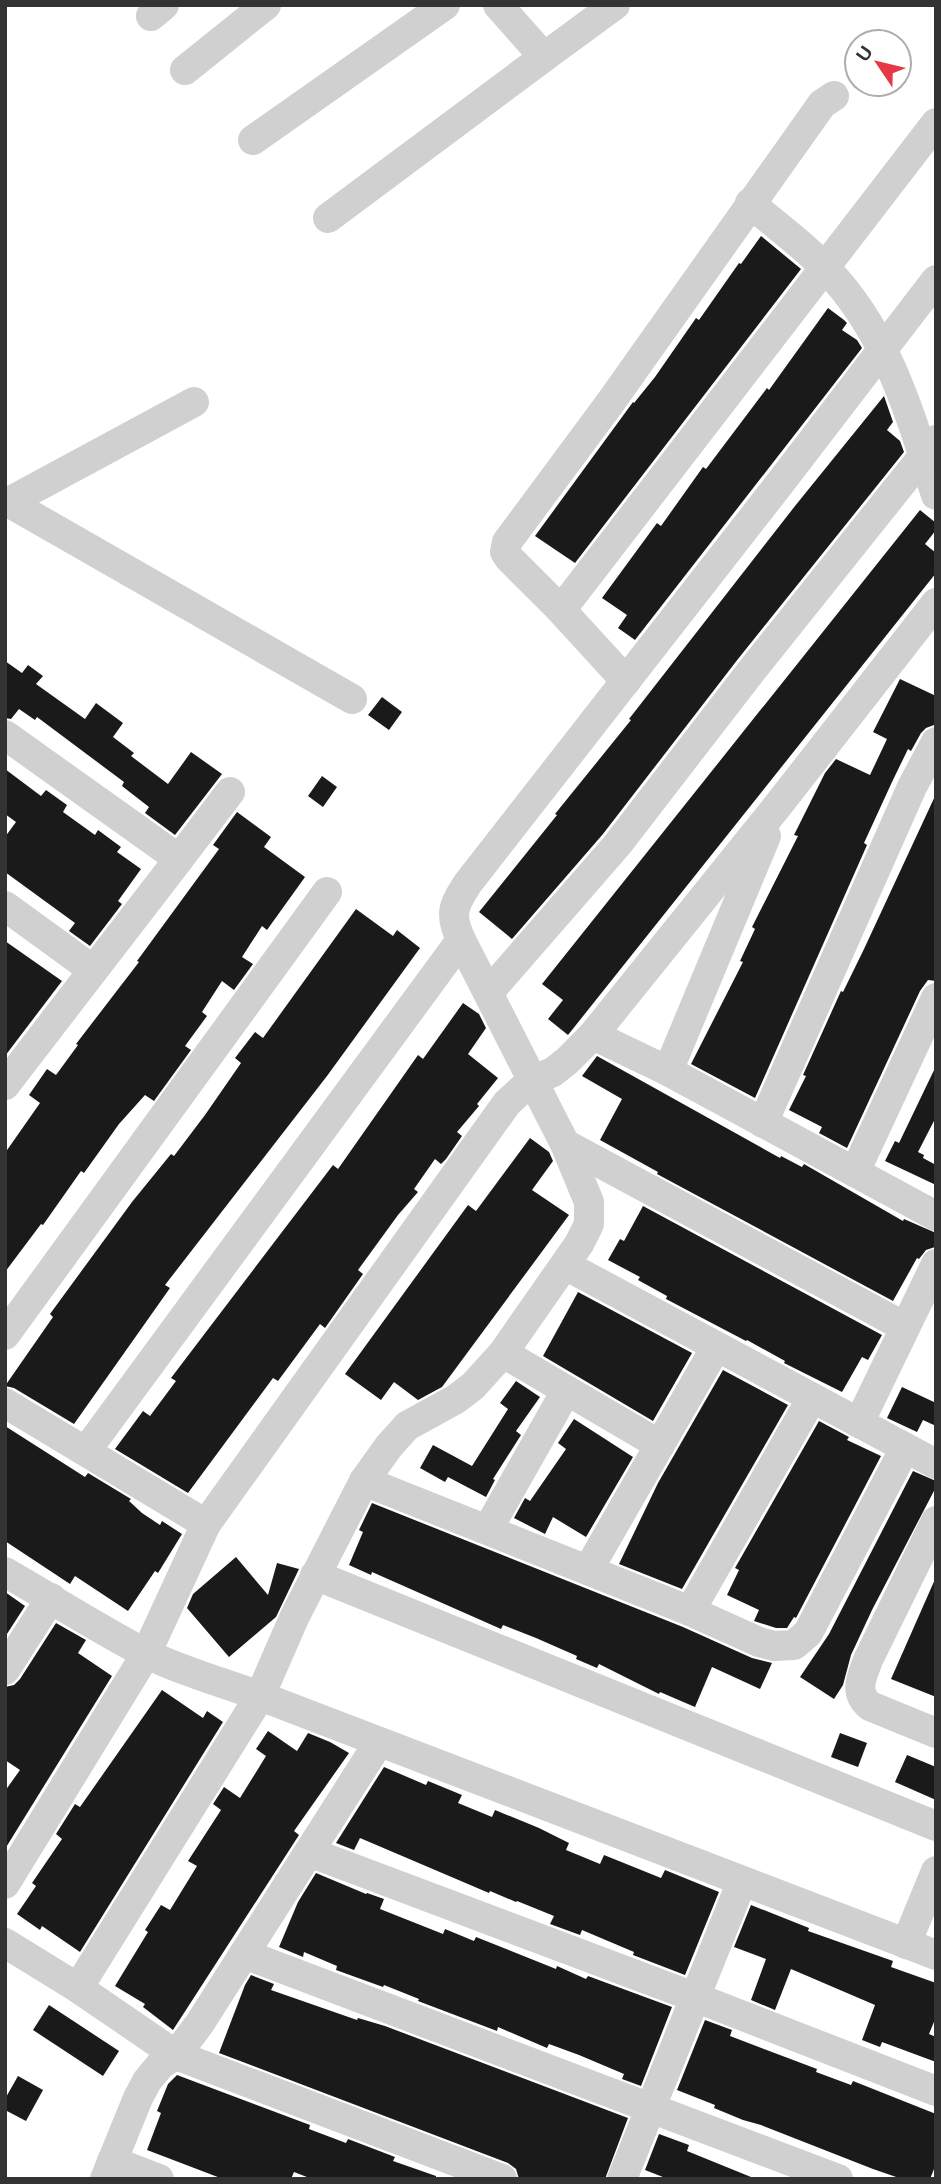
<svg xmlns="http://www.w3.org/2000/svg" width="941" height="2184" font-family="Helvetica,sans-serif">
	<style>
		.building { fill: #1a1a1a }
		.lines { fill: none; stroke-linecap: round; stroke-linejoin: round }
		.minor { stroke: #d0d0d0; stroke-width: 30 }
	</style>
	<rect width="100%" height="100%" fill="#fff"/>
	<g class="building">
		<polygon points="761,236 801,269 575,563 535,536 633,402 634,403 655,377 696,318 699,320 739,263 741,264"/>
		<polygon points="828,308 844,320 847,323 842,330 857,340 862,348 635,640 618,628 627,615 602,598 657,523 661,526 703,467 706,469 767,388 769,390"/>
		<polygon points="884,396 893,422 887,430 900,441 904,452 738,659 603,834 512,939 479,912 557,815 555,814 631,720 629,719 795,506"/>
		<polygon points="920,510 936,523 936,530 925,544 936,553 936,573 568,1035 548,1019 563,1000 542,984"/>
		<polygon points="5,661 22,673 28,665 43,676 36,684 85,719 96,703 123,723 113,737 134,753 131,756 168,784 191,752 222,774 175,835 145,813 149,807 122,786 124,782 37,717 35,720 19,709 11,719 5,718"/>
		<polygon points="900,679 936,696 936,721 934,725 926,728 921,733 911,751 908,749 892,782 864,843 867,845 755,1098 691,1064 743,962 740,961 755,929 752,927 798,836 794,835 825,773 836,759 870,775 887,739 873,732"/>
		<polygon points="382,697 402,712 389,730 368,715"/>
		<polygon points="5,769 41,796 46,790 67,805 63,812 95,835 98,830 121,847 117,852 141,869 118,901 122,904 90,946 69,931 75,923 5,872 5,837 16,822 5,814"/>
		<polygon points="322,776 337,787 323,807 308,796"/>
		<polygon points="936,794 936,981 928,980 920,991 847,1148 819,1133 822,1127 789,1110 806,1076 803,1075 841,991 843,992 864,949"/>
		<polygon points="237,812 271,837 264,847 305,877 267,930 262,926 242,957 253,964 234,990 222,981 202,1012 207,1016 185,1046 191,1050 154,1101 145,1095 119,1124 84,1173 81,1171 43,1225 41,1224 5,1272 5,1153 40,1103 29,1095 47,1069 56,1075 78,1045 76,1044 139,962 137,961 219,849 213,845"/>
		<polygon points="356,909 393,936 397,930 420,948 327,1076 165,1285 170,1288 74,1424 14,1388 5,1386 53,1317 50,1314 132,1202 171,1154 174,1156 205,1115 241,1063 235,1058 255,1032 263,1038"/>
		<polygon points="5,941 62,981 5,1056"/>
		<polygon points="463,1003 479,1014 486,1028 468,1054 498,1078 477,1104 479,1106 457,1132 462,1136 446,1159 441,1164 435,1159 414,1189 418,1192 398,1215 358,1270 363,1274 325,1328 320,1324 278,1381 273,1378 188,1493 115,1449 143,1411 150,1416 176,1381 171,1378 333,1165 338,1169 418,1055 423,1059"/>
		<polygon points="597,1056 780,1158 781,1156 802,1167 804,1164 903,1221 904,1219 936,1233 935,1247 926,1250 919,1259 917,1258 893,1301 657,1174 658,1172 600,1140 622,1099 582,1076"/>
		<polygon points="936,1066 936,1117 918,1152 924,1155 923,1158 936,1165 936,1185 885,1161 895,1141 899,1143"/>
		<polygon points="530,1138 549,1152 553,1161 532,1190 569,1215 442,1387 418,1400 394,1382 381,1400 345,1374 468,1205 476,1211"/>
		<polygon points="643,1206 882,1335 868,1360 862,1357 842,1392 784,1363 785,1361 747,1340 746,1341 666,1299 667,1296 638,1280 640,1277 608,1260 620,1239 624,1241"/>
		<polygon points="578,1292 692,1353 653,1421 543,1356"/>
		<polygon points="723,1370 788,1405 682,1589 619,1564 658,1483"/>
		<polygon points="516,1381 540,1397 516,1431 521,1435 493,1479 495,1480 486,1497 448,1477 445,1482 420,1468 433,1445 472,1466 508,1409 500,1403"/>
		<polygon points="902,1387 936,1403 936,1426 923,1420 917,1432 887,1418"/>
		<polygon points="574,1419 633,1457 586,1537 553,1517 545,1534 514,1518 525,1498 530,1501 566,1449 558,1443"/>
		<polygon points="819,1421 849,1437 847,1440 881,1456 796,1618 794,1617 787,1628 776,1628 754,1621 759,1610 727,1595 739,1570 735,1568"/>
		<polygon points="5,1426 85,1477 88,1473 131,1499 129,1501 142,1513 160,1525 162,1521 182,1534 158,1573 155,1571 128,1611 75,1576 70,1584 5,1541"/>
		<polygon points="913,1471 936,1481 936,1487 872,1610 851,1655 843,1685 834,1699 800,1677 829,1634"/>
		<polygon points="372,1503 683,1627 752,1658 772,1663 760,1689 712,1667 695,1707 660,1692 659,1694 599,1664 597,1668 576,1659 577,1656 536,1638 503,1625 501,1629 372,1572 371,1575 349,1565 363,1532 359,1530"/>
		<polygon points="236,1557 268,1595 277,1563 299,1569 276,1617 229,1657 187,1608 193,1594"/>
		<polygon points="936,1577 936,1697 891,1679"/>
		<polygon points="5,1592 25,1606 5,1637"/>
		<polygon points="56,1623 86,1640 78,1653 112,1676 5,1849 5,1791 20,1770 5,1760 5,1687 14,1685 20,1679"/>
		<polygon points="162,1690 203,1718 207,1711 223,1722 80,1952 42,1926 40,1930 17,1914 36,1886 32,1883 62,1839 56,1834 75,1804 80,1807"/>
		<polygon points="268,1731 297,1751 308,1733 330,1742 349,1753 294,1831 299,1835 173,2030 143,2007 145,2004 115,1986 148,1932 145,1930 161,1905 170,1910 197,1866 188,1861 221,1810 213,1804 224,1787 240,1798 266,1756 256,1749"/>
		<polygon points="840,1733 867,1743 858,1767 831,1757"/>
		<polygon points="907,1755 936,1767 936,1800 895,1782"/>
		<polygon points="384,1767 426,1785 428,1781 462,1795 458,1803 492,1817 495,1810 539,1828 569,1843 566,1850 600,1864 604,1855 661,1878 665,1870 719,1892 685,1975 633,1955 634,1952 582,1930 580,1935 550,1924 554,1916 517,1901 516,1902 490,1891 489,1893 360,1838 354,1850 336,1843"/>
		<polygon points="316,1873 366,1894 367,1893 384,1899 380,1909 443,1934 445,1929 474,1941 476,1937 556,1969 557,1966 586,1979 588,1976 672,2007 641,2086 622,2079 624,2074 579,2055 549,2044 547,2048 498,2027 497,2031 418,2001 419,1999 384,1985 383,1987 336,1970 337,1966 304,1952 303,1957 279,1947 298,1902"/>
		<polygon points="751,1905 809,1928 808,1931 893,1961 891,1967 936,1983 936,2017 929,2034 936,2037 936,2062 882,2042 880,2047 862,2040 875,2005 791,1969 775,2010 751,2000 766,1959 734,1947"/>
		<polygon points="251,1975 274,1984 271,1990 357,2020 358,2018 385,2026 628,2118 605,2179 519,2179 516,2169 508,2163 219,2053 245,1985"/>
		<polygon points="49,2005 119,2051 103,2076 33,2030"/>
		<polygon points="705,2020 732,2030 730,2036 817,2069 816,2072 851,2085 853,2081 936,2114 936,2164 930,2179 902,2179 873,2169 761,2125 743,2120 714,2108 715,2105 677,2090"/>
		<polygon points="177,2075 310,2125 309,2129 346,2143 348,2139 395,2157 393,2161 436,2176 436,2179 312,2179 294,2172 291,2179 223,2179 147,2150 161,2113 157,2111 168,2084"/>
		<polygon points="18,2076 43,2090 26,2121 5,2110 5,2099"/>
		<polygon points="659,2134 689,2145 687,2151 751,2177 751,2179 668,2179 645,2170"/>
	</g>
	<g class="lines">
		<g class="minor">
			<polyline points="498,5 544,57 615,5"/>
			<polyline points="151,16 164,5"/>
			<polyline points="185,70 266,5"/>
			<polyline points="253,140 445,5"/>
			<path d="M750,203c25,22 54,42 77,67 61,63 83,145 109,225"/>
			<polyline points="328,218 544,57"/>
			<polyline points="8,502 352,699"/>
			<polyline points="5,504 194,402"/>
			<polyline points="561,610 936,123"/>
			<polyline points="626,681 561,610 509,558 505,552 507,542 610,403 822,104 834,96"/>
			<polyline points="5,735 179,859 5,1085"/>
			<polyline points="179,859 230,792"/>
			<polyline points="5,906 93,970"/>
			<polyline points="489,992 617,845 752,670 936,440"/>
			<polyline points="593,1035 668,1071 936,1216"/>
			<polyline points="668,1071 766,836"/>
			<polyline points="763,1123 912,787 936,742"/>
			<polyline points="565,1144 905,1327"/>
			<polyline points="855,1172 936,998"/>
			<polyline points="565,1265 936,1464"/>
			<polyline points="5,1335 327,892"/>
			<polyline points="503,1353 660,1445"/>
			<polyline points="5,1403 206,1524"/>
			<polyline points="859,1423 936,1264"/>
			<polyline points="86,1451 461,940"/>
			<polyline points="364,1481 690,1611 759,1642 774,1646 794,1645 808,1633 905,1448"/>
			<path d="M936,1521l-68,139c-7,18 -14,33 2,46l66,27"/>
			<polyline points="488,1529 566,1391"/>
			<polyline points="588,1570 716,1347"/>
			<path d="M5,1572c47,27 92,56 140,81 36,18 76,29 115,43l676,259"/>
			<polyline points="315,1575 936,1826"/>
			<polyline points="690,1611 812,1398"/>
			<polyline points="5,1670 51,1598"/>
			<polyline points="309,1852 697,1998 936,2091"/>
			<polyline points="5,1884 146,1654 206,1524 507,1103 531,1081 553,1072 567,1061 593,1035 779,804 936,603"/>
			<polyline points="5,1943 78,1988 176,2055 502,2179"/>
			<polyline points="906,1944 936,1871"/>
			<polyline points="244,1954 838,2179"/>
			<path d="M78,1988l182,-292 34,-78 70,-137 25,-35 18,-20 49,-27 17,-13 30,-33 76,-109 10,-20v-22l-24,-58 -104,-204c-12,-26 -8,-34 7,-57l309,-396 159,-207"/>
			<polyline points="112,2161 159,2179"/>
			<polyline points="105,2179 138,2098 147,2081 161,2064 176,2055 200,2023 379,1742"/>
			<polyline points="622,2179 742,1881"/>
		</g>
	</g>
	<rect width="941" height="2184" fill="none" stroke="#333333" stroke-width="14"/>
	<g transform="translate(878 63) rotate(305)"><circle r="33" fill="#ffffff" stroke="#adadad" stroke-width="2"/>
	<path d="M0-5L12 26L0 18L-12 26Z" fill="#e63946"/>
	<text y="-10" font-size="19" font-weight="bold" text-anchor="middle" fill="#333333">U</text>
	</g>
</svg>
